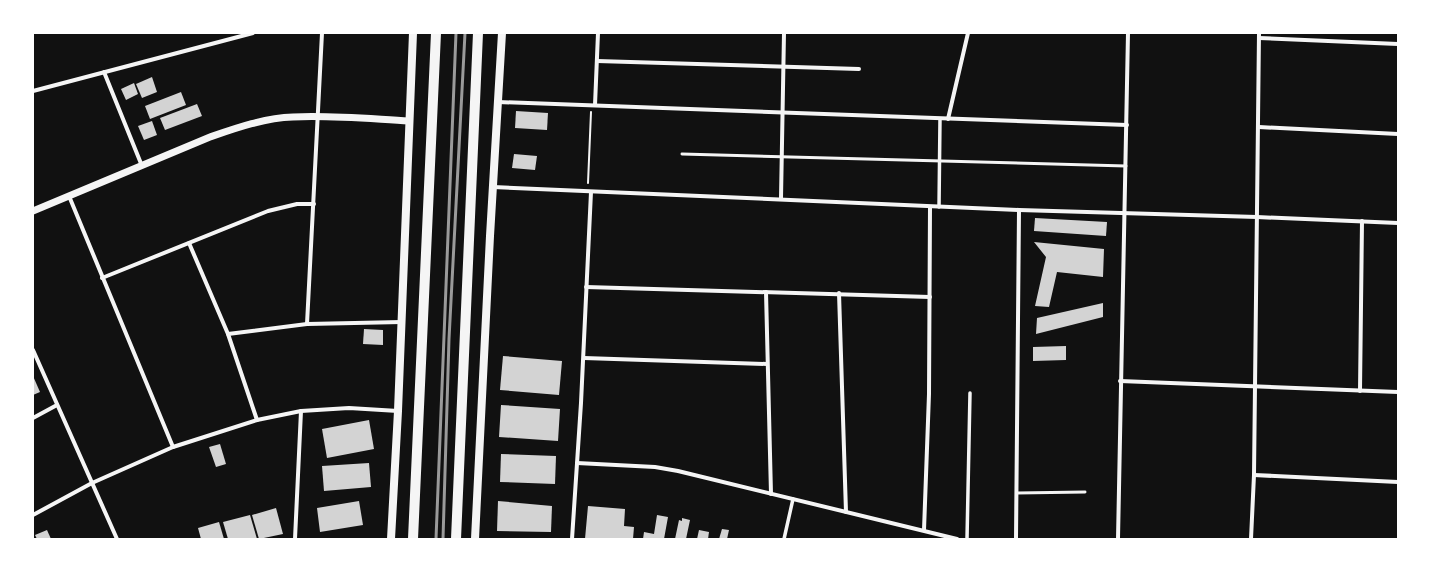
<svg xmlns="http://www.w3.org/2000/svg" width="1431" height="572" font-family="'Noto Sans',sans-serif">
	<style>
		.building { fill: #d3d3d3 }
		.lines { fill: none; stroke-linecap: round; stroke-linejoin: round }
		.path { stroke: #f5f5f5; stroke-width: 2 }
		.service { stroke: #f5f5f5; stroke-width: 3 }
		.pedestrian { stroke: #f5f5f5; stroke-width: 3.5 }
		.minor { stroke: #f5f5f5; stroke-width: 4 }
		.tertiary { stroke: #f5f5f5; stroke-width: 7 }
		.secondary { stroke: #f5f5f5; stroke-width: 8 }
		.primary { stroke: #f5f5f5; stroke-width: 10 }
		.rail { stroke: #9a9a9a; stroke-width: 3 }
	</style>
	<rect width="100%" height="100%" fill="#111"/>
	<g class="building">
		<polygon points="152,77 157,92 142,98 136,84"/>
		<polygon points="134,83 138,94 126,100 121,89"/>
		<polygon points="181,92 186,105 150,119 145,106"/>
		<polygon points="197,104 202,116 165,130 160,118"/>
		<polygon points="516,111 548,113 547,130 515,128"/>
		<polygon points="152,121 157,135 144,140 138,126"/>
		<polygon points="514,154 537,156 535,170 512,168"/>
		<polygon points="1035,218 1107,222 1106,236 1034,231"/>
		<polygon points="1034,242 1104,249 1103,277 1057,272 1049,307 1035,306 1046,257"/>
		<polygon points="1103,303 1103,317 1036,334 1037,318"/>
		<polygon points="364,329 383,330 383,345 363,344"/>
		<polygon points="1066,346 1066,360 1033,361 1033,347"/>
		<polygon points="503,356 562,361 559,395 500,390"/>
		<polygon points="33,376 40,392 33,395"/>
		<polygon points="501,405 560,409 558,441 499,437"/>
		<polygon points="369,420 374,449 327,458 322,429"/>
		<polygon points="220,444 226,464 216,467 209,447"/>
		<polygon points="501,454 556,456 555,484 500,482"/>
		<polygon points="369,463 371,487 324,491 322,466"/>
		<polygon points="359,501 363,525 320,532 317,508"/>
		<polygon points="498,501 552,506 551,532 497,531"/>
		<polygon points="588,506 625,509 624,526 634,527 633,539 585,539"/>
		<polygon points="276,508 283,534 259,539 252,515"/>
		<polygon points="250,515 257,539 228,539 223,522"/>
		<polygon points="657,515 668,517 664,539 643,539 644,532 654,534"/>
		<polygon points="682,518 690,520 686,539 675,539 679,520 682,521"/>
		<polygon points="219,522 224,539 201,539 198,528"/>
		<polygon points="722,529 729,530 727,539 719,539"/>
		<polygon points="47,530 51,539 37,539 35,535"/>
		<polygon points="699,530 709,532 708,539 697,539"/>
	</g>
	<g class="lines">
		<polyline class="path" points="588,183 591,112"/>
		<g class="service">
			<polyline points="682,154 1126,166"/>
			<polyline points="1017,493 1085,492"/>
		</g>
		<g class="pedestrian">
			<polyline points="939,207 940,119"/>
			<polyline points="784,539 793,499"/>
			<polyline points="967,539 970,393"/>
		</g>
		<g class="minor">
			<polyline points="1259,38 1398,44"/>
			<polyline points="597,61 859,69"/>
			<polyline points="104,72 142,166"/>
			<polyline points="33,91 253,33"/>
			<polyline points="498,102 1127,125"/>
			<polyline points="595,105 598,33"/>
			<polyline points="948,119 968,33"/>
			<polyline points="1259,127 1398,134"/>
			<polyline points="493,187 1019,210 1257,217 1398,223"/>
			<polyline points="69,196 173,447"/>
			<polyline points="781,198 784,33"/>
			<polyline points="189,243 228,334 257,420"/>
			<polyline points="102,278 268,211 297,204 314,204"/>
			<polyline points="586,287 930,297"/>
			<polyline points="766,292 771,494"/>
			<polyline points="839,293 846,512"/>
			<polyline points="307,324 322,33"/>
			<polyline points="228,334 307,324 402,322"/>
			<polyline points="33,350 117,539"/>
			<polyline points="584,358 767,364"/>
			<polyline points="1120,381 1398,392"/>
			<polyline points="1360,391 1362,221"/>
			<polyline points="33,418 57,405"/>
			<polyline points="577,463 655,467 678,471 957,539"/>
			<polyline points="1254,475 1398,482"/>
			<polyline points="33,515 92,483 173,447 257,420 301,411 349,408 398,411"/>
			<polyline points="924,530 929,394 930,207"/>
			<polyline points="295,539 301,411"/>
			<polyline points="572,539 581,403 591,192"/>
			<polyline points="1016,539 1019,210"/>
			<polyline points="1118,539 1128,33"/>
			<polyline points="1251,539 1254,475 1259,33"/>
		</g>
		<path class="tertiary" d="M33,211l177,-74c26,-9 54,-19 83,-20 38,-2 78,2 116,4"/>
		<g class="secondary">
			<polyline points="391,539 398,411 413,33"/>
			<polyline points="475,539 490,236 502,33"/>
		</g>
		<g class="primary">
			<polyline points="413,539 436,33"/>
			<polyline points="456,539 478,33"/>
		</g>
		<g class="rail">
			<polyline points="436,539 456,33"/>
			<polyline points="443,539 449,339 465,33"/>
		</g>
	</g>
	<rect width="1431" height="572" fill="none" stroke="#ffffff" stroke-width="68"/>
</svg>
